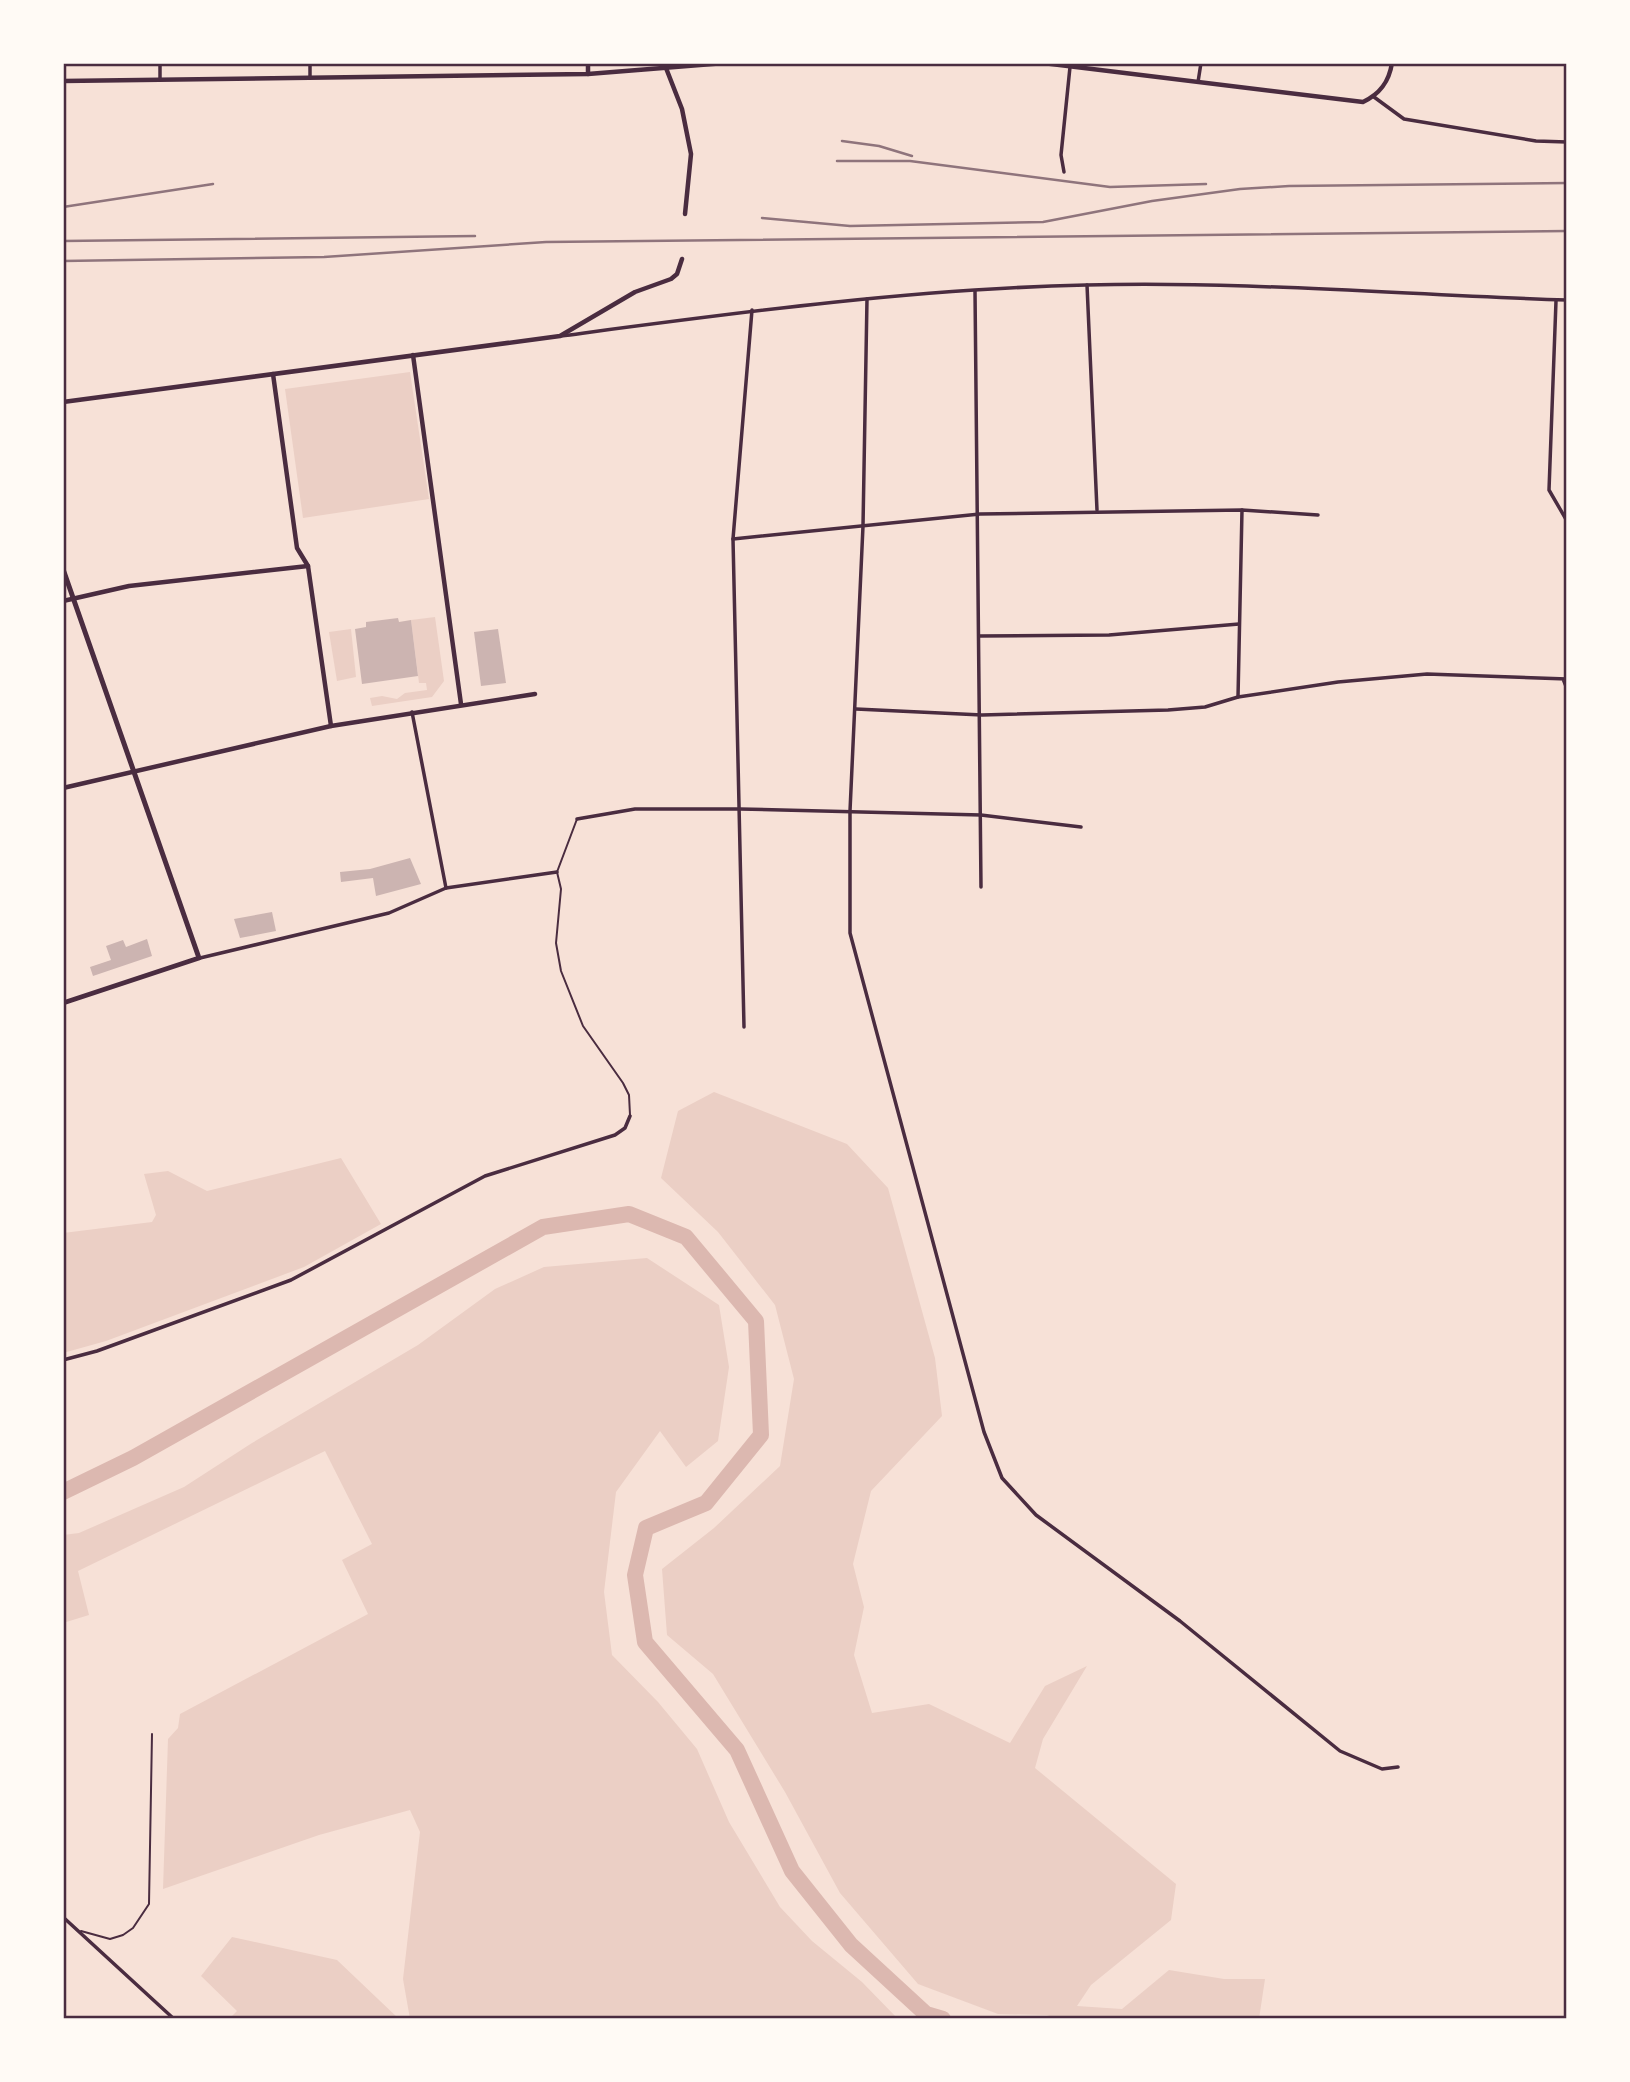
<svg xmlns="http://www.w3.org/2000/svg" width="1630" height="2082" font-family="'Exo 2',sans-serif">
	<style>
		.green { fill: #ebcfc5 }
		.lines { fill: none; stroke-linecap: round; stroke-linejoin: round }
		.river { stroke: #dcb8b0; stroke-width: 16 }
		.building { fill: #ccb4b1 }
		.service { stroke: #4a2c40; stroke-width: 2 }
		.minor { stroke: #4a2c40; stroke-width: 3.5 }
		.tertiary { stroke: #4a2c40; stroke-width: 4.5 }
		.secondary { stroke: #4a2c40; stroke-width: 5 }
		.rail { stroke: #8f747c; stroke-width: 2.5 }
		.neatline { fill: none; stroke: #4a2c40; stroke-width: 2.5 }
	</style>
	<rect width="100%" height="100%" fill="#f7e1d7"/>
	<g class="green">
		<polygon points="410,372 429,499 303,518 285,389"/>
		<polygon points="435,617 444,681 432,697 372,706 370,698 382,696 397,699 405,693 427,690 426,683 419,683 411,620"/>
		<polygon points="351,629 356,677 337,681 329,632"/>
		<polygon points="714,1092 847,1144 888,1188 935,1358 942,1416 871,1491 853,1564 864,1607 854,1655 872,1713 929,1704 1010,1743 1045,1686 1087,1666 1043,1739 1035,1768 1176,1884 1171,1920 1091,1985 1077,2006 1122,2009 1169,1970 1224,1979 1265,1979 1259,2019 1057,2019 1047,2015 998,2014 918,1984 840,1893 785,1792 713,1674 667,1635 662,1569 714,1528 780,1466 794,1379 775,1305 718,1232 661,1178 678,1111"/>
		<polygon points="341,1158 381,1224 304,1267 106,1341 63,1353 63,1233 152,1222 156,1215 144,1174 168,1171 207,1191"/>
		<polygon points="647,1258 719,1305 729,1367 718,1441 686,1467 660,1431 616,1492 604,1592 612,1655 658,1702 697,1749 729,1822 780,1907 812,1941 862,1982 898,2019 410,2019 403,1979 420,1832 410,1810 319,1835 163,1889 168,1739 178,1728 180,1714 368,1614 342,1560 372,1544 325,1451 78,1571 89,1615 63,1623 63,1535 79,1533 184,1487 252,1443 418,1345 495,1289 544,1267"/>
		<polygon points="232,1937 337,1960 399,2019 229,2019 237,2011 201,1976"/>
	</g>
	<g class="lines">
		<polyline class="river" points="63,1492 133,1458 543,1227 629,1214 686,1237 756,1321 761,1435 706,1503 646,1528 635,1575 645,1642 737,1750 792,1871 851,1945 926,2014 943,2019"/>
	</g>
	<g class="building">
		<polygon points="398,618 399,622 411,620 418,676 362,684 355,629 366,627 366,622"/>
		<polygon points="498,629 506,683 481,686 474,632"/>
		<polygon points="410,858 421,884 376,896 373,878 341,882 340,872 370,869"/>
		<polygon points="272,912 276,931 240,938 234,919"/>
		<polygon points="147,939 152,956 93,976 90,967 111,960 106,946 123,940 126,947"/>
	</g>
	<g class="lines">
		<g class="service">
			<polyline points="1563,681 1567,691"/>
			<polyline points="577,819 557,872 561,889 556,943 561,971 583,1026 623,1083 629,1095 630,1115"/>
			<polyline points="81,1931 110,1939 123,1935 133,1928 149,1904 152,1734"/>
		</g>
		<g class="minor">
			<polyline points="160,63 160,80"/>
			<polyline points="310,63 310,78"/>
			<polyline points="1198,82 1201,63"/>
			<polyline points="1374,97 1404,119 1536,141 1567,142"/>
			<polyline points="1064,172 1061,155 1070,67"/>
			<polyline points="1087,285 1097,510"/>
			<polyline points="975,291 981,887"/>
			<polyline points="867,299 863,526 850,811 850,933 984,1432 1002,1478 1036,1515 1180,1621 1340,1751 1382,1769 1398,1767"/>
			<polyline points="1556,301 1549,490 1567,521"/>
			<path d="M561,336c174,-23 349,-47 525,-51 161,-4 321,10 481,15"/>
			<polyline points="733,539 980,514 1242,510 1318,515"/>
			<polyline points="979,636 1109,635 1239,624"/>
			<polyline points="1238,697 1242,510"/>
			<polyline points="856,709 982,715 1168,710 1205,707 1238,697 1338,682 1427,674 1567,679"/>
			<polyline points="412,712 446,888"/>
			<polyline points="577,819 635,809 740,809 981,815 1081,827"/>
			<polyline points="200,958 389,913 446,888 557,872"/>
			<polyline points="744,1027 733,539 752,310"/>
			<polyline points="63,1360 97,1351 291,1280 485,1176 615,1135 625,1128 630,1116"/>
			<polyline points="63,1917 174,2019"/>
		</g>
		<g class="tertiary">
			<path d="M1043,63l320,39c17,-8 26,-20 29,-39"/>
			<polyline points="666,68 682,109 691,154 685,214"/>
			<polyline points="588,74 588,63"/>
			<polyline points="63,81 588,74 725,63"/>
			<polyline points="413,355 461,704"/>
			<polyline points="273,374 297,548 308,566 331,726"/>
			<polyline points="63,402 560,336 635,292 671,279 677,274 682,259"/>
			<polyline points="63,601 129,586 308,566"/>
			<polyline points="63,788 331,726 535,694"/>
		</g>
		<polyline class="secondary" points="63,569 199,958 63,1003"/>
		<g class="rail">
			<polyline points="842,141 879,146 912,156"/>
			<polyline points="837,161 910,161 1110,187 1206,184"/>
			<polyline points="63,207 213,184"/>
			<polyline points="762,218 850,226 1043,222 1152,201 1240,189 1289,186 1567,183"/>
			<polyline points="63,241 475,236"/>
			<polyline points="63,261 324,257 546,242 1567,231"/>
		</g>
	</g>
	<rect width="1630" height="2082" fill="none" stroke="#fffaf5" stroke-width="130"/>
	<rect x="65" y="65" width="1500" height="1952" class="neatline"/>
</svg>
